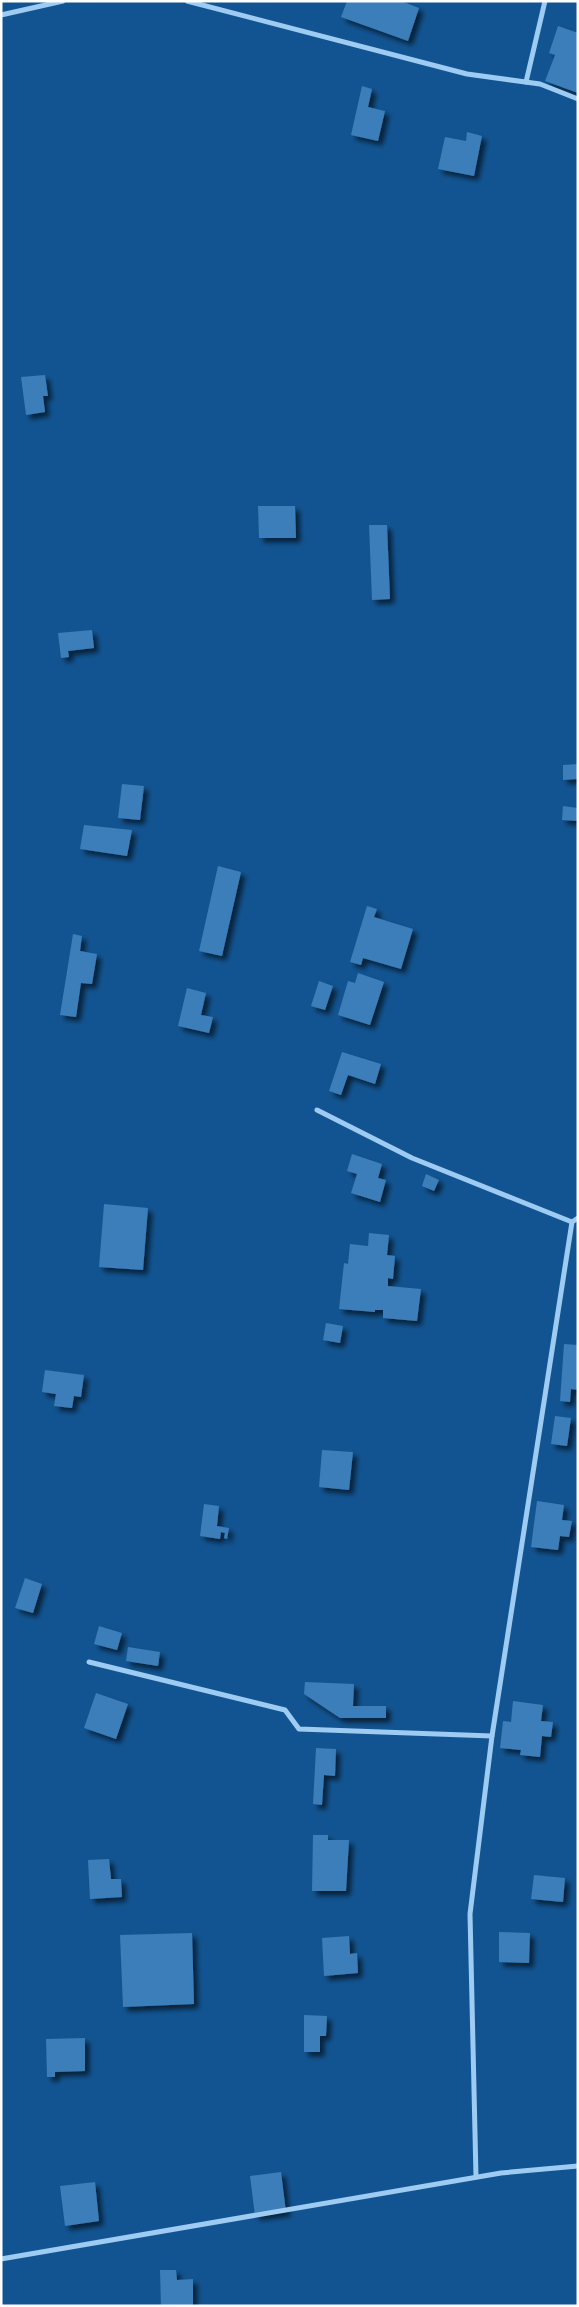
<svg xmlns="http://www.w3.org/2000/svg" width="579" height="2307" font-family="Arial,sans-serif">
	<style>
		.building { fill: #3a7eb9; filter: url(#shadow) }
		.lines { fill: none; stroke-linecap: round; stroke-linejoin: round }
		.street { stroke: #9dcbf2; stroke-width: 5 }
	</style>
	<defs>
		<filter id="shadow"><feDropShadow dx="4.5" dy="4.5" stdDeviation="2.5" flood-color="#0009"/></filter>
	</defs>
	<rect width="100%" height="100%" fill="#125491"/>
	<g class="building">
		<polygon points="347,1 401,1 419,8 408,41 341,17"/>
		<polygon points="558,26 578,33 578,93 545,81 555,55 549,53"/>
		<polygon points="362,86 372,89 368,107 385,111 378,141 351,135"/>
		<polygon points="467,132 482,136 474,176 438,169 445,137 466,141"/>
		<polygon points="45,375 48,396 43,396 45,412 26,415 21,377"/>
		<polygon points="258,506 295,506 296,538 259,538"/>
		<polygon points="369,525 387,525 390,599 372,600"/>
		<polygon points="92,630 94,648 68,651 69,657 61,658 58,633"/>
		<polygon points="578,764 578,779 563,780 563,765"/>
		<polygon points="122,784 144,786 140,820 118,818"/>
		<polygon points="563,806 578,808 578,821 562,820"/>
		<polygon points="84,825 132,830 127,856 80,849"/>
		<polygon points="218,866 241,872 222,956 199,951"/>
		<polygon points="367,906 377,909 374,917 413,929 401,969 363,958 361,965 350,962"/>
		<polygon points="73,934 82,936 80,951 97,954 92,984 81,983 76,1017 60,1015"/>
		<polygon points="358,973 384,982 370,1025 338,1015 348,981 355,983"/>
		<polygon points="319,981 333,986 325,1010 311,1006"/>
		<polygon points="187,988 206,993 201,1015 213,1017 209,1033 178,1026"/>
		<polygon points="342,1052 381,1064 375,1084 348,1075 341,1095 329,1091"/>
		<polygon points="352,1154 382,1164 378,1178 386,1180 380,1202 351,1193 357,1174 347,1171"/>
		<polygon points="426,1174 439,1180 434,1191 422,1186"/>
		<polygon points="104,1204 148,1208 143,1270 99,1267"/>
		<polygon points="369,1233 389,1235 387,1255 395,1256 393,1279 388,1278 388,1286 421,1289 417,1321 383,1318 383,1310 375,1310 375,1312 339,1309 344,1263 348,1264 350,1244 368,1246"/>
		<polygon points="326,1323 343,1326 340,1343 323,1340"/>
		<polygon points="564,1344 578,1345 578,1390 571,1389 570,1402 560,1401"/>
		<polygon points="45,1370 84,1375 81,1397 74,1396 72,1408 54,1406 56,1394 42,1392"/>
		<polygon points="555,1416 571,1418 567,1446 551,1444"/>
		<polygon points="322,1450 353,1452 349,1490 319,1487"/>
		<polygon points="537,1501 564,1505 562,1520 572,1521 569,1537 560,1536 558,1550 531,1547"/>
		<polygon points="204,1504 219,1506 217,1526 229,1528 227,1539 224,1538 225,1533 221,1532 220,1539 200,1536"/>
		<polygon points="25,1578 42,1584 33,1613 15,1608"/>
		<polygon points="99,1626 122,1633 117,1650 94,1644"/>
		<polygon points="128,1647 160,1652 158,1666 126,1661"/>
		<polygon points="305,1682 354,1684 353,1706 386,1706 386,1718 340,1718 304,1694"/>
		<polygon points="96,1693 128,1704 116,1739 84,1728"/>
		<polygon points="513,1701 543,1705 541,1721 553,1722 551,1737 542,1736 540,1757 520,1755 521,1750 500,1748 503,1721 511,1722"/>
		<polygon points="316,1748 336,1749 335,1776 324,1775 322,1805 313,1804"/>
		<polygon points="313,1835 328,1835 328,1840 349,1840 346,1891 312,1891"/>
		<polygon points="109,1859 111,1879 121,1879 122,1897 90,1899 88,1860"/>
		<polygon points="534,1875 565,1878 563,1902 531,1899"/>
		<polygon points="499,1932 530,1933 529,1963 499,1962"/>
		<polygon points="192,1933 194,2004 123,2007 120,1935"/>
		<polygon points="349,1936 350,1954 357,1953 358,1973 324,1976 322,1938"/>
		<polygon points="304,2015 327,2016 326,2036 320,2036 320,2052 304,2052"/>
		<polygon points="85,2038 85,2071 55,2072 55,2077 47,2077 46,2039"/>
		<polygon points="281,2172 286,2212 255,2216 250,2176"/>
		<polygon points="95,2182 99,2221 65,2226 60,2186"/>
		<polygon points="160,2270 176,2270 177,2280 193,2279 193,2306 161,2306"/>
	</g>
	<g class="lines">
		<g class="street">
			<polyline points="187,1 467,74 540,84 578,99"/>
			<polyline points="1,15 63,1"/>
			<polyline points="526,82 545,1"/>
			<polyline points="317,1110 412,1158 572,1222"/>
			<polyline points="89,1662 285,1710 299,1729 492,1736"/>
			<polyline points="476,2177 470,1914 492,1736 572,1222 578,1218"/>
			<polyline points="1,2259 501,2173 578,2166"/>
		</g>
	</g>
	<rect width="579" height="2307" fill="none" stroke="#ffffff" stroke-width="5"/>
</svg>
